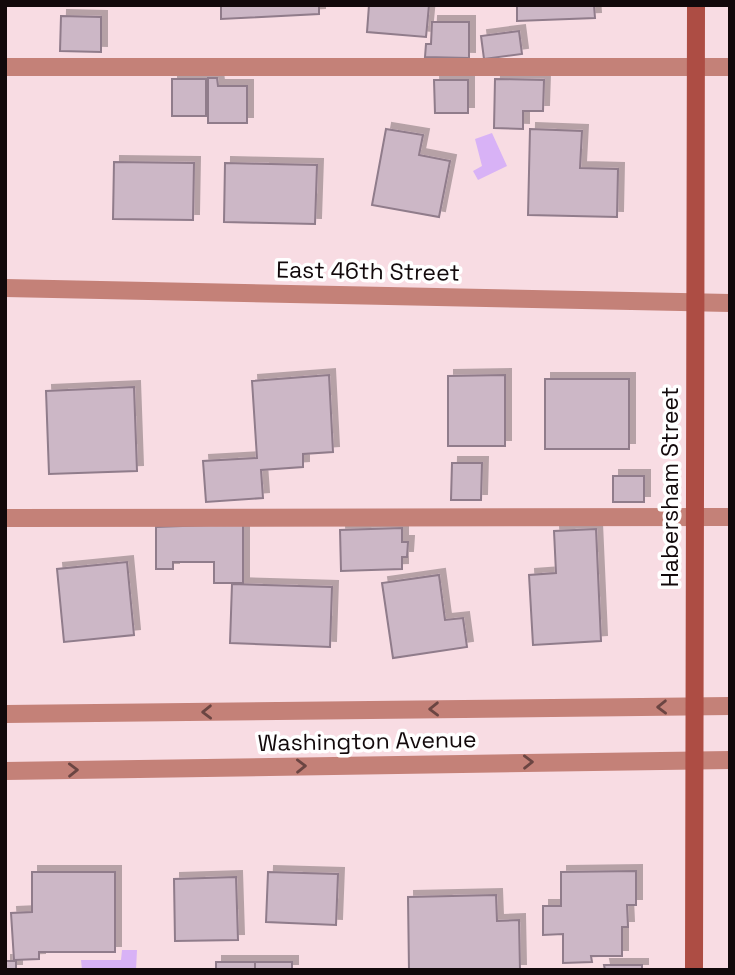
<svg xmlns="http://www.w3.org/2000/svg" width="735" height="975" font-family="'Space Grotesk',sans-serif">
	<style>
		.water { fill: #d8b2f6 }
		.building { fill: #ccb7c6; stroke: #907c8b; stroke-width: 2; filter: url(#shadow) }
		.lines { fill: none; stroke-linecap: round; stroke-linejoin: round }
		.lane { stroke: #c48178; stroke-width: 18 }
		.street { stroke: #c48178; stroke-width: 18 }
		.secondary { stroke: #ad4d44; stroke-width: 18 }
		.oneway { stroke: #6b4542 }
		.labels { text-anchor: middle; stroke-width: 7; stroke-linejoin: round; paint-order: stroke }
		.street-label { font-size: 23px; fill: #12090b; stroke: #fff }
	</style>
	<defs>
		<filter id="shadow"><feDropShadow dx="6" dy="-6" stdDeviation="0" flood-color="#0004"/></filter>
	</defs>
	<rect width="100%" height="100%" fill="#f8dce3"/>
	<g class="water">
		<polygon points="492,133 507,166 478,180 473,171 482,166 475,139"/>
		<polygon points="122,950 137,950 136,970 82,970 81,960 121,960"/>
	</g>
	<g class="building">
		<polygon points="221,5 319,5 319,14 221,19"/>
		<polygon points="369,5 429,5 426,37 367,32"/>
		<polygon points="517,5 594,5 595,18 517,21"/>
		<polygon points="61,16 101,17 101,52 60,51"/>
		<polygon points="432,22 469,22 469,58 425,57 426,44 431,44"/>
		<polygon points="519,31 522,54 484,59 481,36"/>
		<polygon points="208,78 217,78 218,86 247,86 247,123 208,123"/>
		<rect x="172" y="79" width="34" height="37"/>
		<polygon points="495,79 544,80 543,111 523,111 523,129 494,128"/>
		<polygon points="434,80 468,80 468,113 435,113"/>
		<polygon points="386,129 423,135 419,155 450,161 439,217 372,205"/>
		<polygon points="530,129 582,131 580,168 618,169 617,217 528,215"/>
		<polygon points="114,162 194,163 193,220 113,219"/>
		<polygon points="225,163 317,165 315,224 224,222"/>
		<polygon points="329,375 333,452 303,454 303,467 261,470 263,498 206,502 203,461 257,458 252,381"/>
		<polygon points="505,375 505,446 448,446 448,376"/>
		<rect x="545" y="379" width="84" height="70"/>
		<polygon points="134,387 137,471 49,474 46,391"/>
		<polygon points="452,463 482,463 481,500 451,500"/>
		<rect x="613" y="476" width="31" height="26"/>
		<polygon points="209,525 243,525 243,583 214,583 214,562 173,562 173,569 156,569 156,527"/>
		<polygon points="402,528 402,542 408,542 407,557 402,557 402,569 341,571 340,530"/>
		<polygon points="596,529 601,641 533,645 529,575 556,573 554,531"/>
		<polygon points="127,562 134,635 64,642 57,569"/>
		<polygon points="439,575 445,620 463,618 467,647 393,658 382,583"/>
		<polygon points="232,584 332,587 330,647 230,643"/>
		<polygon points="636,871 636,905 627,905 628,927 622,927 622,956 591,956 592,962 563,963 563,934 543,935 543,906 561,906 561,872"/>
		<polygon points="32,872 115,872 115,952 39,952 39,959 14,960 11,913 32,912"/>
		<polygon points="268,872 338,874 336,925 266,922"/>
		<polygon points="236,877 238,940 175,941 174,879"/>
		<polygon points="496,895 497,921 519,920 520,970 409,970 408,897"/>
		<rect x="5" y="961" width="11" height="9"/>
		<rect x="216" y="962" width="39" height="8"/>
		<rect x="255" y="962" width="37" height="8"/>
		<polygon points="604,965 642,965 642,970 605,970"/>
	</g>
	<g class="lines">
		<g class="lane">
			<polyline points="5,67 730,67"/>
			<polyline points="5,518 730,517"/>
		</g>
		<g class="street">
			<polyline points="5,288 730,303"/>
			<polyline points="5,714 730,706"/>
			<polyline points="5,771 730,760"/>
		</g>
		<polyline class="secondary" points="694,970 696,5"/>
	</g>
	<defs><path id="oneway-chevron" d="M-2-3.5L2.5 0L-2 3.5" fill="none" stroke-width="1.6" stroke-linecap="round" stroke-linejoin="round" transform="scale(1.75)"/></defs>
	<g class="oneway">
		<use href="#oneway-chevron" transform="translate(662 707) rotate(179)"/>
		<use href="#oneway-chevron" transform="translate(434 709) rotate(179)"/>
		<use href="#oneway-chevron" transform="translate(207 712) rotate(179)"/>
		<use href="#oneway-chevron" transform="translate(528 762) rotate(-1)"/>
		<use href="#oneway-chevron" transform="translate(301 766) rotate(-1)"/>
		<use href="#oneway-chevron" transform="translate(73 770) rotate(-1)"/>
	</g>
	<g class="labels">
		<g class="street-label">
			<text transform="translate(368 271) rotate(1)" y="8">East 46th Street</text>
			<text transform="translate(670 487) rotate(-90)" y="8">Habersham Street</text>
			<text transform="translate(367 741) rotate(-1)" y="8">Washington Avenue</text>
		</g>
	</g>
	<rect width="735" height="975" fill="none" stroke="#12090b" stroke-width="14"/>
</svg>
